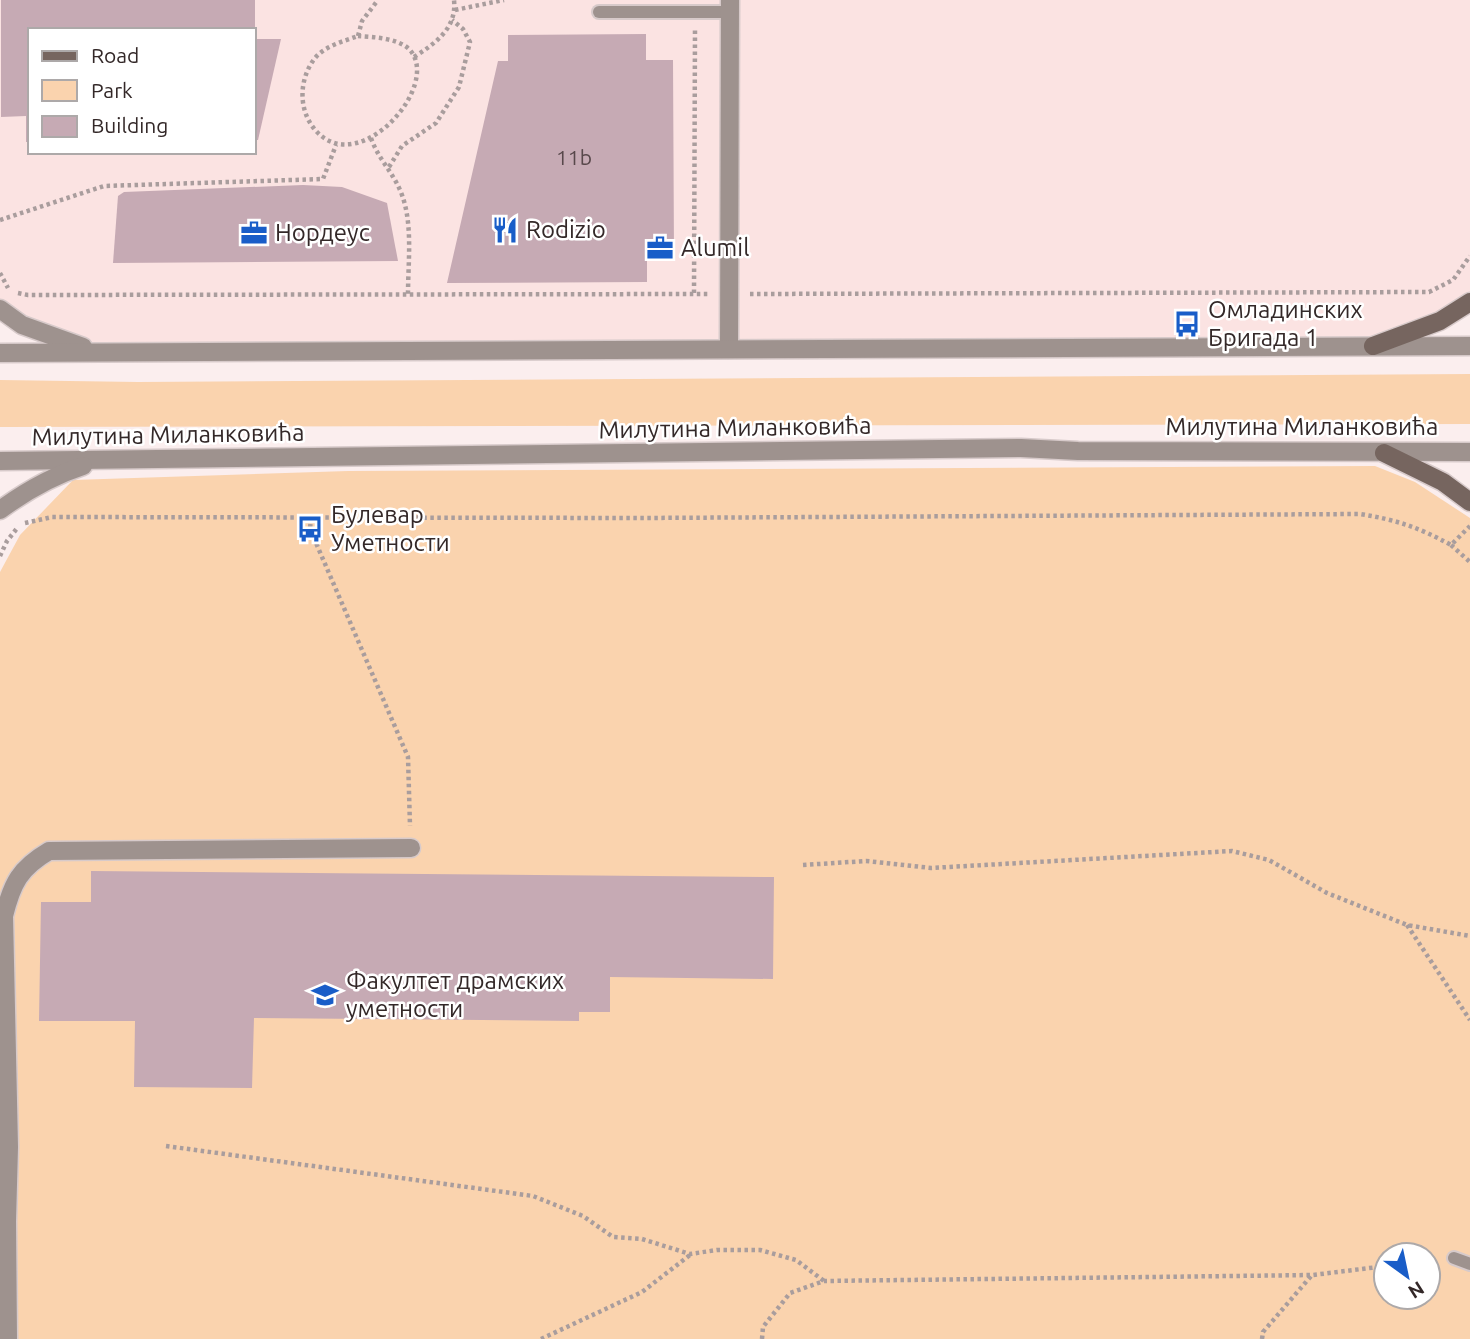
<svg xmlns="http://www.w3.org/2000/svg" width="1470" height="1339" font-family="Ubuntu,sans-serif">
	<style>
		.built { fill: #fbe3e2; fill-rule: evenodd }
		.green { fill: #fad3ae; fill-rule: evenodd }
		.building { fill: #c6aab4 }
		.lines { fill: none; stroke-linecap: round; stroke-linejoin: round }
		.service-casing { stroke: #d7caca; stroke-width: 16 }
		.minor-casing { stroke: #d7caca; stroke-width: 21 }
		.tertiary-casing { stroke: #d7caca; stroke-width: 21 }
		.secondary-casing { stroke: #d7caca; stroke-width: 21 }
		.path { stroke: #a99d9d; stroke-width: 4.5; stroke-dasharray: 3.5 3.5; stroke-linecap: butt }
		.service { stroke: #9e928e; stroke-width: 12 }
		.minor { stroke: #9e928e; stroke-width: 18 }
		.tertiary { stroke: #9e928e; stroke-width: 18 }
		.secondary { stroke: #76655f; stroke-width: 18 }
		.labels { text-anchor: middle; stroke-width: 5; stroke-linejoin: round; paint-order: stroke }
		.number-label { font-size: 21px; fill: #58484b }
		.poi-label { font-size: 24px; fill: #332828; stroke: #fff; text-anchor: start }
		.street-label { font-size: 24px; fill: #332828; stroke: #fff }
	</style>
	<rect width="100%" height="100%" fill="#fbeeee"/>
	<path class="built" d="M0,0h1470v299l-97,43 -1275,7 -71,-26 -27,-23zM30,30h224v122h-224z"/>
	<g class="green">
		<polygon points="1470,374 1470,424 0,427 0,380 138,382"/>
		<path d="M1375,466l40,16 55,36v821h-1470v-767l20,-37 53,-55 275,-9zM1386,1255h42v42h-42z"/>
	</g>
	<g class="building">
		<polygon points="1,0 255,0 255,30 30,30 30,142 26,142 26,116 1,117"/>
		<polygon points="646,34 646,60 673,60 674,256 647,256 647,282 447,283 498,61 508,61 508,35"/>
		<polygon points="254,39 281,39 258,140 254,140"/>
		<polygon points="303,185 342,187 387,203 398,261 113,263 118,196 124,192"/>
		<polygon points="91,871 774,877 773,979 610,977 610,1012 579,1012 579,1021 254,1018 252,1088 134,1087 135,1021 39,1021 41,902 91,902"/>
	</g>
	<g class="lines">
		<g class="service-casing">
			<g id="service">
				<polyline points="599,12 730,12"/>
				<polyline points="1454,1258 1470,1264"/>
			</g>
		</g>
		<g class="minor-casing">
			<g id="minor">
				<polyline points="729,349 730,0"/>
				<path d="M8,1339l-1,-118 2,-74 -5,-231c8,-33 16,-48 45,-65l362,-3"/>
			</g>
		</g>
		<g class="tertiary-casing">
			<g id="tertiary">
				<polyline points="0,309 22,325 83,347"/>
				<polyline points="0,353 1470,346"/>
				<polyline points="0,461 1021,448 1078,451 1470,452"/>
				<path d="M0,510c26,-19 52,-34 83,-44"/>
			</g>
		</g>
		<g class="secondary-casing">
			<g id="secondary">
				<polyline points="1373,346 1440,321 1470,302"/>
				<polyline points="1384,453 1443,482 1470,502"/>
			</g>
		</g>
		<g class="path">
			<polyline points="455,10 504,0"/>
			<path d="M358,36c15,1 39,2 51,13 34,35 -48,129 -92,83 -19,-20 -19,-52 -2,-74 10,-12 29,-17 43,-22z"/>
			<polyline points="358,36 362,21 378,0"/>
			<path d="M414,57c22,-14 43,-29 40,-57"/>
			<path d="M371,138c7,21 23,35 31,57 11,30 6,68 6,99"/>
			<polyline points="389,167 402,146 436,123 459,87 470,42 463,29 452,20"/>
			<polyline points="0,220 104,186 323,179 336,145"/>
			<polyline points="0,273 8,288"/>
			<polyline points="18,293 28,295 709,294"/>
			<polyline points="694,293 695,29"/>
			<polyline points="750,294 1429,292 1453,280 1470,256"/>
			<polyline points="311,517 310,529 408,757 410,826"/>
			<path d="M25,523l27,-6 589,1 719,-4c37,6 58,13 91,31l19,-19"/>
			<polyline points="1451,545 1470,562"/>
			<polyline points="0,556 7,541 18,527"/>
			<polyline points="803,865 866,861 931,868 1232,851 1269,860 1327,893 1407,925 1470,936"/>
			<polyline points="1407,925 1470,1020"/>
			<polyline points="166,1146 533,1196 583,1216 613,1237 642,1239 690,1254 717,1250 760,1250 796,1260 824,1281"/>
			<polyline points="541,1339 642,1292 690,1255"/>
			<polyline points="762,1339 763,1327 790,1293 824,1281 1313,1275 1386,1266"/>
			<polyline points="1262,1339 1263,1332 1312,1275"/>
		</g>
		<use href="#service" class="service"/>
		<use href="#minor" class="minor"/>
		<use href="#tertiary" class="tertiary"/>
		<use href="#secondary" class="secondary"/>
	</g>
	<defs>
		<g id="restaurant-bare" transform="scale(2.1)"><path d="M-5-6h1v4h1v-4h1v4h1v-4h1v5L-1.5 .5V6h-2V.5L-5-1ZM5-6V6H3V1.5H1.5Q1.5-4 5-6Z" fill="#195dc8" stroke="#fff" stroke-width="2.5" paint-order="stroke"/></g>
		<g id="office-bare" transform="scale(2.1)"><path d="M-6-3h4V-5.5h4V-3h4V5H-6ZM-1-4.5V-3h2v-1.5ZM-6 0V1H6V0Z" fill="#195dc8" stroke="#fff" stroke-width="2.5" paint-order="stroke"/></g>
		<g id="bus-bare" transform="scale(2.1)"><path d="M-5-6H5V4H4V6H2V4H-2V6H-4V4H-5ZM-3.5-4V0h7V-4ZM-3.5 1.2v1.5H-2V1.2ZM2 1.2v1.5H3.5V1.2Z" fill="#195dc8" stroke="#fff" stroke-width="2.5" paint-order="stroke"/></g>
		<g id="university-bare" transform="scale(2.1)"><path d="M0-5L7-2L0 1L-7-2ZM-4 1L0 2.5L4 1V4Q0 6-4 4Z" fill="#195dc8" stroke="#fff" stroke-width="2.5" paint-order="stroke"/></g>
	</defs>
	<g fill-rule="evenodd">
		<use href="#restaurant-bare" x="505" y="230"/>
		<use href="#office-bare" x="254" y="233"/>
		<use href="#office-bare" x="660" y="248"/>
		<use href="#bus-bare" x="1187" y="324"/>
		<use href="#bus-bare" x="310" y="529"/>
		<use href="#university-bare" x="325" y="995"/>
	</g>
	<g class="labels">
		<g class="number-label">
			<text x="574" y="165">11b</text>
		</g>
		<g class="poi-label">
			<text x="526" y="238">Rodizio</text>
			<text x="275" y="241">Нордеус</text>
			<text x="681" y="256">Alumil</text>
			<text x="1208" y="318">Омладинских<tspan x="1208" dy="28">Бригада 1</tspan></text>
			<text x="331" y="523">Булевар<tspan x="331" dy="28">Уметности</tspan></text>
			<text x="346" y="989">Факултет драмских<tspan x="346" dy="28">уметности</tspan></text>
		</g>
		<g class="street-label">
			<text x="1302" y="435">Милутина Миланковића</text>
			<text transform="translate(735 428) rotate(-1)" y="8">Милутина Миланковића</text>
			<text transform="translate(168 435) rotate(-1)" y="8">Милутина Миланковића</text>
		</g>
	</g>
	<rect x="28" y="28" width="228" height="126" fill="#ffffff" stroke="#ada9a9" stroke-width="2"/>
	<rect x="42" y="51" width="35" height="10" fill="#76655f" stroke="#ada9a9" stroke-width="2"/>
	<text x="91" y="63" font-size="21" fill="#332828">Road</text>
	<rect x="42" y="80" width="35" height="21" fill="#fad3ae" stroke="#ada9a9" stroke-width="2"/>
	<text x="91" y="98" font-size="21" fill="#332828">Park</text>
	<rect x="42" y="116" width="35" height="21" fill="#c6aab4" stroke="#ada9a9" stroke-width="2"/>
	<text x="91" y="133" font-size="21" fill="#332828">Building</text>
	<g transform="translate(1407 1276) rotate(147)"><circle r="33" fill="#ffffff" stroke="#ada9a9" stroke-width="2"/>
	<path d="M0-5L12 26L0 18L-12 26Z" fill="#195dc8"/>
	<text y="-10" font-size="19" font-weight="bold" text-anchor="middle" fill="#332828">N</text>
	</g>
</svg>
